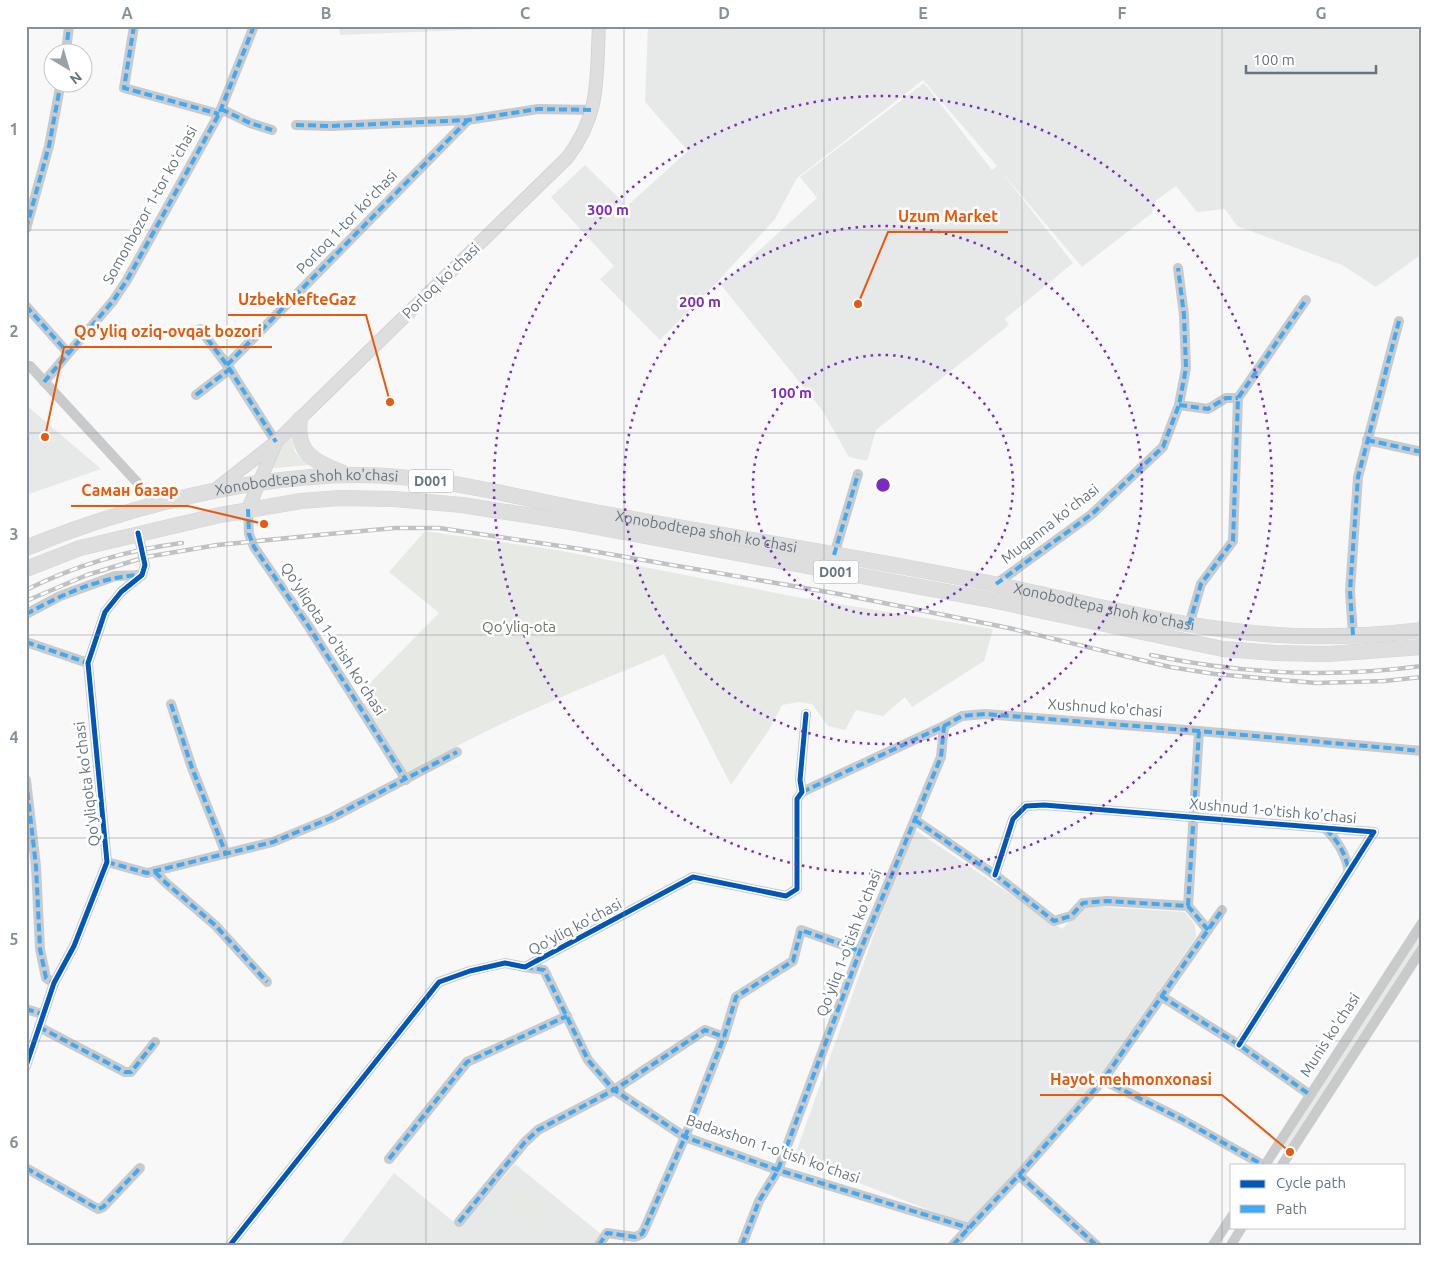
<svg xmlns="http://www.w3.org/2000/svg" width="1448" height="1271" font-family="Ubuntu,sans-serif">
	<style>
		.built { fill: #e7e8e8 }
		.green { fill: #e7e9e5 }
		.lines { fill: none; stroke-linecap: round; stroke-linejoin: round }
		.major-casing { stroke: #d3d4d5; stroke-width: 14 }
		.highway-casing { stroke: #d4d5d5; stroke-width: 16 }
		.minor { stroke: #c9cacb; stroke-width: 10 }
		.major { stroke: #dededf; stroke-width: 12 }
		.highway { stroke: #dededf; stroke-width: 15 }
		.rail-casing { stroke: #bfc1c2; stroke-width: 4.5 }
		.rail { stroke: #fff; stroke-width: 2.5; stroke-dasharray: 8; stroke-linecap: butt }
		.quiet { stroke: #3fa9f5; stroke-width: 4; stroke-dasharray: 8 4; stroke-linecap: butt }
		.cycleway-casing { stroke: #fff; stroke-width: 8 }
		.cycleway { stroke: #0057b8; stroke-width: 5 }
		.grid { fill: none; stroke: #859098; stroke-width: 1; stroke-opacity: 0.55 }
		.ring { fill: none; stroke: #7b2cbf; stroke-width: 2.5; stroke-dasharray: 2.5 5 }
		.labels { text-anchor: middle; stroke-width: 5; stroke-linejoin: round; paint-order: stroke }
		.shield { fill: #fff; stroke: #949ea5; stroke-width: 1 }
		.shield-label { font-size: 14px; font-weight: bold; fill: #66747f }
		.street-label { font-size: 15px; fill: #66747f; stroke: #fff }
		.park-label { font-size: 15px; fill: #687864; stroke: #fff }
		.centre { fill: #7b2cbf; stroke: #fff; stroke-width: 2.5 }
		.ring-label { font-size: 15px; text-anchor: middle; font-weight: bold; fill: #7b2cbf; stroke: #fff; stroke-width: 5; stroke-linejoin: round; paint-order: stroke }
		.leader { fill: none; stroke: #e8590c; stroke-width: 2 }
		.callout-dot { fill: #e8590c; stroke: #fff; stroke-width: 2 }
		.callout-label { font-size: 16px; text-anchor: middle; font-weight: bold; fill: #e8590c; stroke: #fff; stroke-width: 5; stroke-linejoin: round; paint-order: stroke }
		.neatline { fill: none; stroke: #859098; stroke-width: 2 }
		.grid-label { font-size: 16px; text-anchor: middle; font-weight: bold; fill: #859098 }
	</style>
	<rect width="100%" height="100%" fill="#f8f8f8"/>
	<g class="built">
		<polygon points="339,26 570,26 340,35"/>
		<polygon points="648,26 1422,26 1422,254 1376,287 1342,265 1237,226 1225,209 1197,212 1176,186 1154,202 1152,213 1082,267 999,169 1073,263 1005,319 1009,325 876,430 867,461 849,457 822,410 721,285 817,198 800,177 924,83 992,170 997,166 923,80 797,178 775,219 719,280 660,340 600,279 614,266 551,197 585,165 627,206 688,151 645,102"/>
		<polygon points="26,405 101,469 26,495"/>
		<polygon points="912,828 1062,929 1085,906 1185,912 1195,925 1196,937 1099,1077 968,1225 794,1158"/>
		<polygon points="515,1164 601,1234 593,1245 340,1245 394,1173 460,1227"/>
	</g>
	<g class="green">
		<polygon points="291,437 295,452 309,465 274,468 271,457"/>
		<path d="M425,531l132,19 245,48 191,31 -9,32 -72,46 -7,-10 -22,19 -27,-6 -11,20 -17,-4 -16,-22 -13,-2 -17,3 -13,25 -38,55 -67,-131c-87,37 -175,70 -256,120l-45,-70 9,-6 -7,-10 74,-75 -50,-41z"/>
		<polygon points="1422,931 1422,941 1286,1151 1282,1148"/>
		<polygon points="523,1189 553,1215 538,1233 507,1207"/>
	</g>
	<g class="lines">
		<g class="major-casing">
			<g id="major">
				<path d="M216,489l60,-47 291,-284c34,-44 29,-79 32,-132"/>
				<polyline points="248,509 275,445"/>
			</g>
		</g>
		<g class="highway-casing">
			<g id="highway">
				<path d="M300,419c-5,35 16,43 43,54"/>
				<path id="s1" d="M26,548c98,-41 227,-73 333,-73 84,0 165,25 246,39 136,25 273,46 408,74 76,16 153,36 231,44 59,7 119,5 178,-2"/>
				<polyline points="26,569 80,548 220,515 301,501 340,498 394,499 462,505 564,521 996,601 1223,649 1276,653 1328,654 1422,647"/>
			</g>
		</g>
		<g class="minor">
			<polyline points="134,26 124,88 219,114"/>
			<polyline points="66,52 69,26"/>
			<polyline points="221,109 250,123 272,130"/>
			<polyline points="296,125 331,126 468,120 538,109 593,110"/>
			<polyline points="26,229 49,146 61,82"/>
			<polyline points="26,306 68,353"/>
			<polyline points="200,329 227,365 276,442"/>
			<polyline points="26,365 30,366 158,505"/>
			<polyline points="227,365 468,120"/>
			<polyline points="44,382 113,301 127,280 219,114 254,26"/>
			<polyline points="196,395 230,369"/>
			<polyline points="1179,405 1208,409 1226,398 1238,398"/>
			<polyline points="1367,440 1422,452"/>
			<polyline points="248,509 249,534 254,547 309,627 406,780"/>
			<polyline points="834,555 858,474"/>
			<polyline points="996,584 1092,514 1163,447 1179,405 1186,368 1184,315 1178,268"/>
			<polyline points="26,614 60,596 115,576 142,575"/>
			<polyline points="1189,625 1201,584 1233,541 1238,398 1306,300"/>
			<polyline points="1353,635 1350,591 1358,477 1399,321"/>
			<polyline points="26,642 88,663"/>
			<polyline points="171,704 192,768 226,854"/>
			<polyline points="26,780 36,866 40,949 46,978 54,983"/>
			<polyline points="802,792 944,726 962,716 985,714 1199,731 1422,751"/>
			<polyline points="915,820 995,875 1054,921 1071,916 1083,903 1107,901 1188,906 1208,930"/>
			<path d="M1325,828c13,13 21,26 24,44"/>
			<polyline points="107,862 147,873 273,842 331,818 457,752"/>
			<polyline points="155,872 166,883 215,925 267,982"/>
			<polyline points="995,875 1013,819 1026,806 1044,805 1374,832 1239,1045"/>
			<polyline points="1188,906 1199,731"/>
			<polyline points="525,967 544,970 588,1060 614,1090 685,1137 778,1170 969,1228"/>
			<polyline points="1161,996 1239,1045 1309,1094"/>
			<polyline points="26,1009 42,1014"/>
			<polyline points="39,1027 125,1072 131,1072 155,1042"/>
			<polyline points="26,1066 54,983 74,946 107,862 88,663 105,612 121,592 142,575 145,565 138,533"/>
			<polyline points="1103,1080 1181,1119 1263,1165"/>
			<polyline points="389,1159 467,1062 567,1016"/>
			<polyline points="1265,1165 1422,923"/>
			<polyline points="1282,1165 1422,949"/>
			<polyline points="26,1168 98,1209 103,1207 140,1168"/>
			<polyline points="1019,1175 1096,1245"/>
			<polyline points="459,1222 525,1142 538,1130 614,1090 705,1030 724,1037"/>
			<polyline points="230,1245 439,982 470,971 505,963 525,967 693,877 786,896 797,889 797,799 802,792 800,780 806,714"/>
			<polyline points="599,1245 607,1233 635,1237 642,1234 645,1228 685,1137 724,1037 736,997 793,961 801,930 860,951"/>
			<polyline points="742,1245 759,1201 778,1170 860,951 941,757 944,726"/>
			<polyline points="953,1245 1019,1175 1103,1080 1222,910"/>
			<polyline points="1213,1245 1232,1216"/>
			<polyline points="1231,1245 1242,1227"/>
		</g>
		<use href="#major" class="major"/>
		<use href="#highway" class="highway"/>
		<g class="rail-casing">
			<g id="rail">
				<path d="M26,590c50,-25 102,-40 156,-47"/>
				<polyline points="26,601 87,575 146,557 217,545 329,534 395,528 439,528 580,549 839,594 1009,628 1170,667 1215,674 1316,683 1384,681 1422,677"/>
				<path d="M1151,655c89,19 181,23 271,11"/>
			</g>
		</g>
		<use href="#rail" class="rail"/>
		<g class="quiet">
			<polyline points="134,26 124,88 219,114"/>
			<polyline points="66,52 69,26"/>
			<polyline points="221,109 250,123 272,130"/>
			<polyline points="296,125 331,126 468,120 538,109 593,110"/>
			<polyline points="26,229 49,146 61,82"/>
			<polyline points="26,306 68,353"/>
			<polyline points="200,329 227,365 276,442"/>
			<polyline points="227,365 468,120"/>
			<polyline points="44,382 113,301 127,280 219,114 254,26"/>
			<polyline points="196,395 230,369"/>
			<polyline points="1179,405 1208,409 1226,398 1238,398"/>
			<polyline points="1367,440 1422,452"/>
			<polyline points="248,509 249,534 254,547 309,627 406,780"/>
			<polyline points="834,555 858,474"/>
			<polyline points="996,584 1092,514 1163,447 1179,405 1186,368 1184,315 1178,268"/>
			<path d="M26,614c36,-19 73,-37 114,-39"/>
			<polyline points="1189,625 1201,584 1233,541 1238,398 1306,300"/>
			<polyline points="1353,635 1350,591 1358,477 1399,321"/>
			<polyline points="26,642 88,663"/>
			<polyline points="171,704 192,768 226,854"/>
			<polyline points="26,780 36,866 40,949 46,978 54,983"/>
			<polyline points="802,792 944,726 962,716 985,714 1199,731 1422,751"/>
			<polyline points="915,820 995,875 1054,921 1071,916 1083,903 1107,901 1188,906 1208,930"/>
			<path d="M1326,829c13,13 20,26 23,43"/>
			<polyline points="107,862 147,873 273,842 331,818 457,752"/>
			<polyline points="155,872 166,883 215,925 267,982"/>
			<polyline points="1188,906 1199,731"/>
			<polyline points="525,967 544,970 588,1060 614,1090 685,1137 778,1170 969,1228"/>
			<polyline points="1161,996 1239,1045 1309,1094"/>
			<polyline points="26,1009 42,1014"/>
			<polyline points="39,1027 125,1072 131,1072 155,1042"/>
			<polyline points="1103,1080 1181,1119 1263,1165"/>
			<polyline points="389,1159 467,1062 567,1016"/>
			<polyline points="26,1168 98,1209 103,1207 140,1168"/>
			<polyline points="1019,1175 1096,1245"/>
			<polyline points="459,1222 525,1142 538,1130 614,1090 705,1030 724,1037"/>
			<polyline points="599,1245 607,1233 635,1237 642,1234 645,1228 685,1137 724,1037 736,997 793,961 801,930 860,951"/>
			<polyline points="742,1245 759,1201 778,1170 860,951 941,757 944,726"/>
			<polyline points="953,1245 1019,1175 1103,1080 1222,910"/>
		</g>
		<g class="cycleway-casing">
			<g id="cycleway">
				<polyline points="995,875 1013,819 1026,806 1044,805 1374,832 1239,1045"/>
				<polyline points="26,1066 54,983 74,946 107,862 88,663 105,612 121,592 142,575 145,565 138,533"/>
				<polyline points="230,1245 439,982 470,971 505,963 525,967 693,877 786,896 797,889 797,799 802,792 800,780 806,714"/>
			</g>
		</g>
		<use href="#cycleway" class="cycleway"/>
	</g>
	<path class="grid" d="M227,26v1219M426,26v1219M624,26v1219M824,26v1219M1022,26v1219M1222,26v1219M26,230h1396M26,433h1396M26,635h1396M26,838h1396M26,1041h1396"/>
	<g class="ring">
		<circle cx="883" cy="485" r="130"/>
		<circle cx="883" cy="485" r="259"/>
		<circle cx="883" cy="485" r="389"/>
	</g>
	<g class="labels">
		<g class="shield">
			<rect x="408.5" y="469.5" width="45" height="23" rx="4"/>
			<rect x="813.5" y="560.5" width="45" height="23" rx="4"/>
		</g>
		<g class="shield-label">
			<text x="431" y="486">D001</text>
			<text x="836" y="577">D001</text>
		</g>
		<g class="street-label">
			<text transform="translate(150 205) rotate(-61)" y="5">Somonbozor 1-tor koʻchasi</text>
			<text transform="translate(347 222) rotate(-46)" y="5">Porloq 1-tor koʻchasi</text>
			<text transform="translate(441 281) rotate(-44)" y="5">Porloq ko'chasi</text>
			<text dy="5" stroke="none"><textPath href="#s1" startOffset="290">Xonobodtepa shoh ko'chasi</textPath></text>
			<text transform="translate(1050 524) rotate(-38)" y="5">Muqanna ko'chasi</text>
			<text dy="5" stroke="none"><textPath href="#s1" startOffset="695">Xonobodtepa shoh ko'chasi</textPath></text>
			<text dy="5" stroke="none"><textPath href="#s1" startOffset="1100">Xonobodtepa shoh ko'chasi</textPath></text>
			<text transform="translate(333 639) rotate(57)" y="5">Qo'yliqota 1-o'tish ko'chasi</text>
			<text transform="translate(1105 708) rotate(4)" y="5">Xushnud ko'chasi</text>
			<text transform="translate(87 784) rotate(-97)" y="5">Qo'yliqota ko'chasi</text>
			<text transform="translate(1273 811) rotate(5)" y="5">Xushnud 1-o'tish ko'chasi</text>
			<text transform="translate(575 927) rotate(-28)" y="5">Qo'yliq ko'chasi</text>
			<text transform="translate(849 943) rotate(-69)" y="5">Qo'yliq 1-o'tish ko'chasi</text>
			<text transform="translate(1330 1035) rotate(-57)" y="5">Munis ko'chasi</text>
			<text transform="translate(773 1149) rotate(19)" y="5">Badaxshon 1-o'tish ko'chasi</text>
		</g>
		<g class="park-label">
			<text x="519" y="632">Qo‘yliq-ota</text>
		</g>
	</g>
	<circle cx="883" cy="485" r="8" class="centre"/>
	<g class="ring-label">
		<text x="608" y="215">300 m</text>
		<text x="700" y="307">200 m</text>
		<text x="791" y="398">100 m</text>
	</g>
	<path class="leader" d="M858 304L888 232H1008M390 402L366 315H228M45 437L64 347H272M264 524L188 506H71M1290 1152L1222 1095H1040"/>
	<g class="callout-dot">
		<circle cx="858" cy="304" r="5"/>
		<circle cx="390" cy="402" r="5"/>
		<circle cx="45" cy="437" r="5"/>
		<circle cx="264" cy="524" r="5"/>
		<circle cx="1290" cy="1152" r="5"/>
	</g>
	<g class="callout-label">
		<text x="948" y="222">Uzum Market</text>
		<text x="297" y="305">UzbekNefteGaz</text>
		<text x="168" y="337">Qo'yliq oziq-ovqat bozori</text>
		<text x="130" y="496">Саман базар</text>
		<text x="1131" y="1085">Hayot mehmonxonasi</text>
	</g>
	<rect width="1448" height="1271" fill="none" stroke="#ffffff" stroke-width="55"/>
	<rect x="1230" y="1164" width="175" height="65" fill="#ffffff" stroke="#c2c7cc"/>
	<rect x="1240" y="1180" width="25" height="8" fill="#0057b8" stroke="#c2c7cc"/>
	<text x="1276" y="1188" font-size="15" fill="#66747f">Cycle path</text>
	<rect x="1240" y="1205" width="25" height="8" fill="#3fa9f5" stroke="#c2c7cc"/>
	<text x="1276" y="1214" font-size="15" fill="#66747f">Path</text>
	<g transform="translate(68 68) rotate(142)"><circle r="24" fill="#ffffff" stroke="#c2c7cc"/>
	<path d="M0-4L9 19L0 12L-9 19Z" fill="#99a2a9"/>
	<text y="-8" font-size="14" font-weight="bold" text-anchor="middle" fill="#66747f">N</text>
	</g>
	<path d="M1246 65v8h130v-8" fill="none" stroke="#66747f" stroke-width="2.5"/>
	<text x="1253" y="65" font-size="15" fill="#66747f" stroke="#ffffff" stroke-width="4" paint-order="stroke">100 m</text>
	<rect x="28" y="28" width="1392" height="1216" class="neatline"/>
	<g class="grid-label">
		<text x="127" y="19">A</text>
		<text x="326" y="19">B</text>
		<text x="525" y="19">C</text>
		<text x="724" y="19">D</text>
		<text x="923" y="19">E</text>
		<text x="1122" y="19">F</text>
		<text x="1321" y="19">G</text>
		<text x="14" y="135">1</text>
		<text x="14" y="337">2</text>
		<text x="14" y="540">3</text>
		<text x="14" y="743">4</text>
		<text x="14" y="945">5</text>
		<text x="14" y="1148">6</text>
	</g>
</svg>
